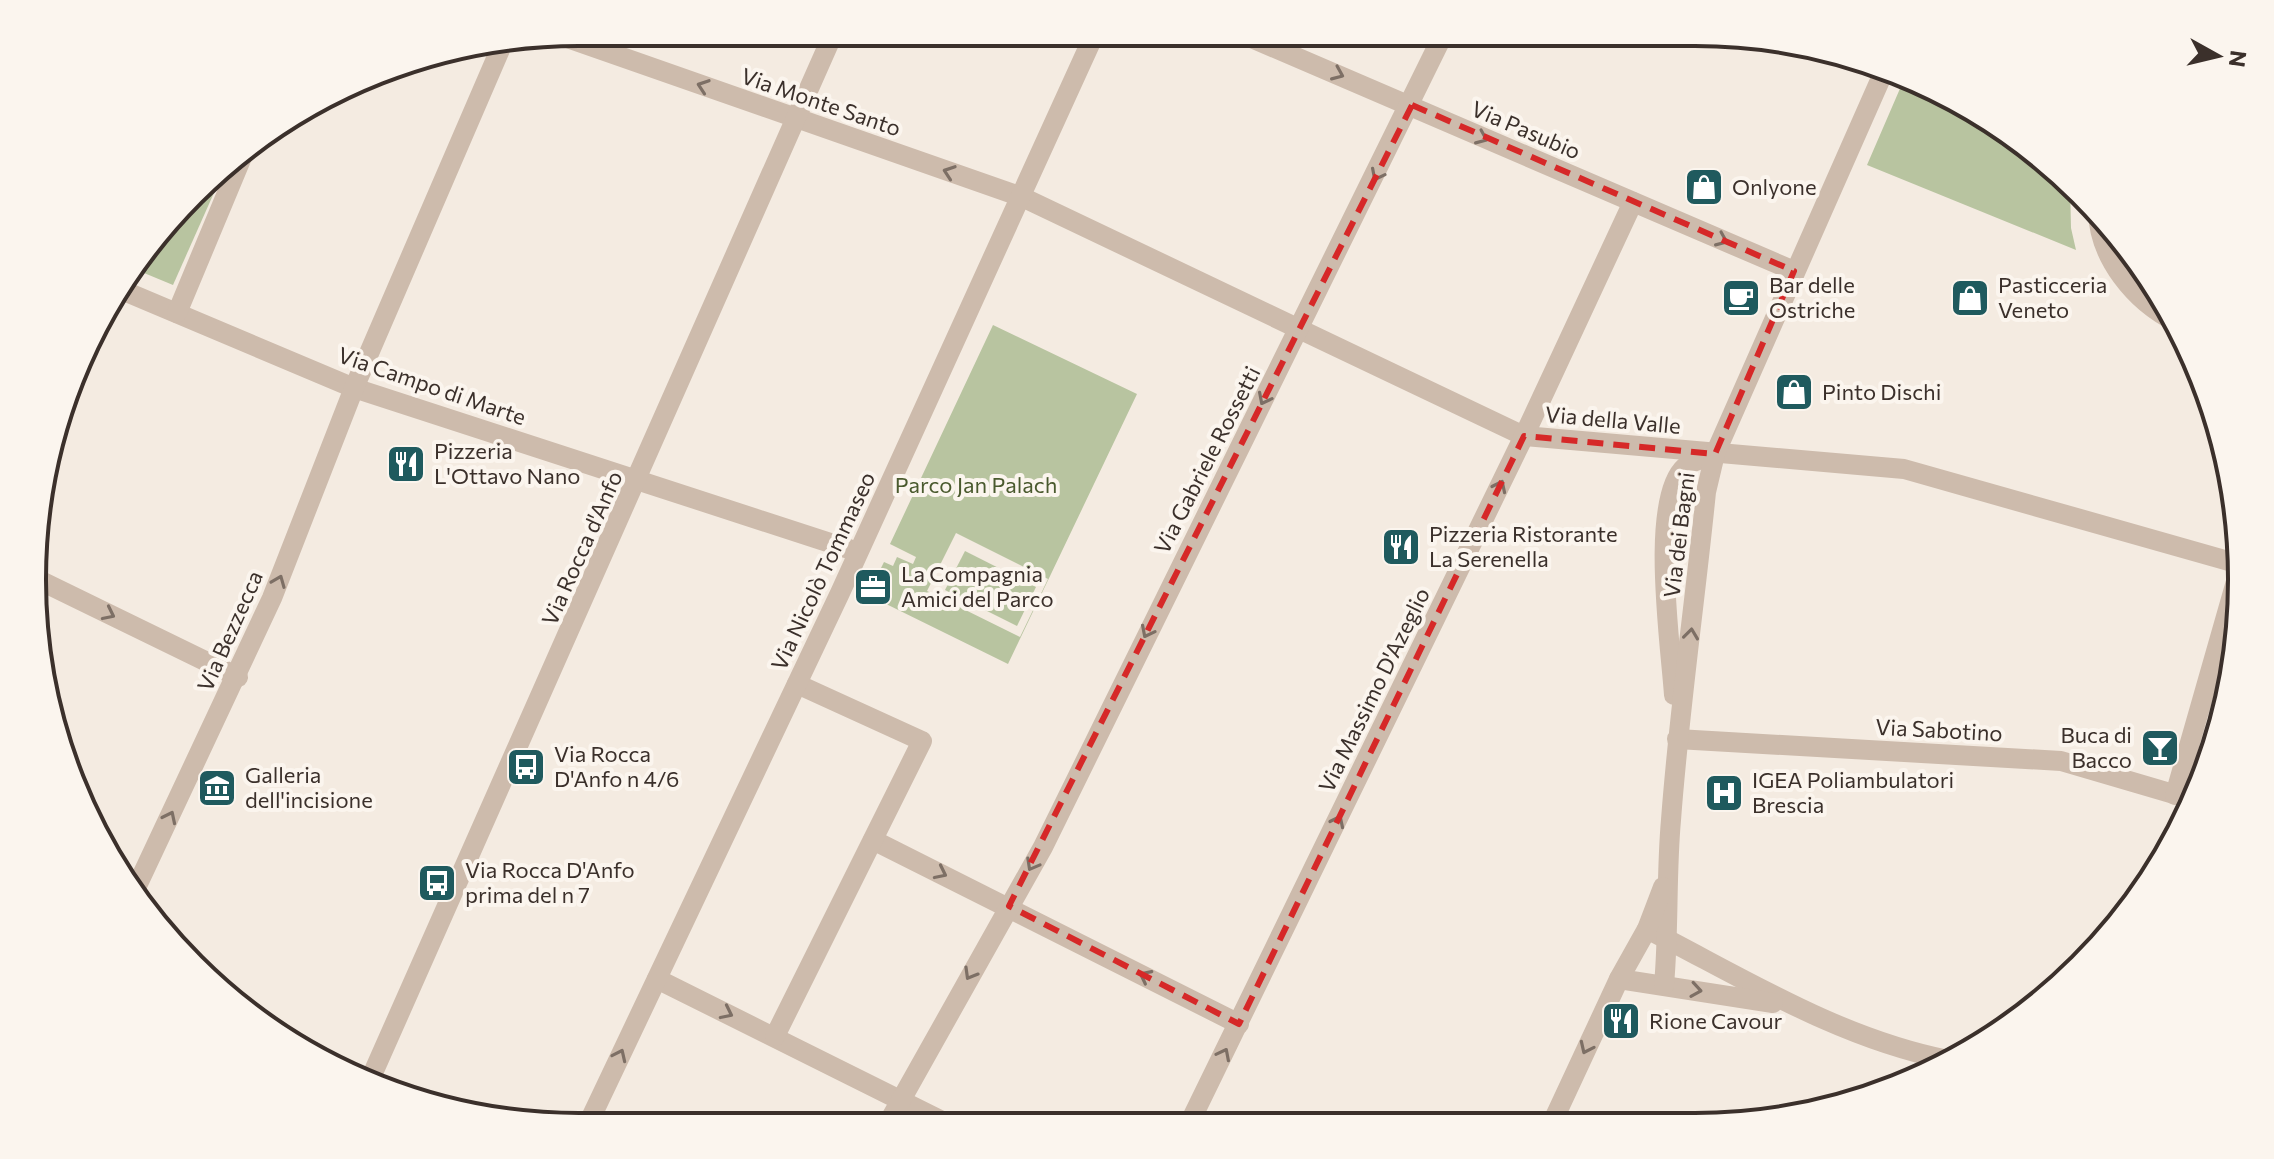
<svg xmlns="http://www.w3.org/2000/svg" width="2274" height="1159" font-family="Commissioner,sans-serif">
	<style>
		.green { fill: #b8c4a0; fill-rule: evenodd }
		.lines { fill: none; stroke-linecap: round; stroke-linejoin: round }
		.minor { stroke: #cdbbac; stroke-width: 20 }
		.oneway { stroke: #7d6f65 }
		.marked { fill: none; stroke: #d62828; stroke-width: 6; stroke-dasharray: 16 10; stroke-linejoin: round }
		.labels { text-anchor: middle; stroke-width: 8; stroke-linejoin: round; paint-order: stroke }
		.street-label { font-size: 22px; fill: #3b302b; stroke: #fbf5ee }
		.poi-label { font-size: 22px; fill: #3b302b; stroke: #fbf5ee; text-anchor: start }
		.park-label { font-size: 22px; fill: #4a5a2e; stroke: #fbf5ee }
		.rim { fill: none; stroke: #3b302b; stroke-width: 4 }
	</style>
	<rect width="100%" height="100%" fill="#f4ebe1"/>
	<g class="green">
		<path d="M1905,77c62,23 117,63 165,107l1,44 5,22 -209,-85z"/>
		<polygon points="225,168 173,285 132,268"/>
		<path d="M993,325l144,69 -129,270 -130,-64 6,-15 -9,-5 9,-18 9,4 4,-9 16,7 3,-7 -26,-13zM956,533l92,46 -28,58 -93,-46z"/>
		<polygon points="965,551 1036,587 1017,626 945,590"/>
	</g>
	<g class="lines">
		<g class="minor">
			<polyline points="1240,33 1794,271"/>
			<polyline points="559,35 1022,197 1524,436 1904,469 2239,564"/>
			<path d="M2098,211c1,47 37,91 78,111"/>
			<polyline points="117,288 354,388 858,552"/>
			<polyline points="177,313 247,145"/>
			<polyline points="39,580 238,677"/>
			<path d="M1674,695c-3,-47 -25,-196 11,-228 6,-6 20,-9 28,-12"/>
			<polyline points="1677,739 2061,761 2194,800"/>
			<polyline points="2175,795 2239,571"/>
			<polyline points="873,840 1239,1024"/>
			<polyline points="136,888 272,598 354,388 502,45"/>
			<path d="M1647,929c98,50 191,109 301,131"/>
			<polyline points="657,979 950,1125"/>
			<polyline points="1619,979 1773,1003"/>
			<path d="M1664,985c5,-55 2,-110 7,-165 8,-109 24,-218 35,-328l9,-38 170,-385"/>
			<polyline points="775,1036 922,741 797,684"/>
			<polyline points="369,1082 834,32"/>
			<polyline points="1552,1123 1619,979 1647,929 1663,887"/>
			<polyline points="1189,1124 1524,436 1633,202"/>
			<polyline points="887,1125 1043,847 1444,33"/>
			<polyline points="587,1126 840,593 1095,33"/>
		</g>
	</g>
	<defs><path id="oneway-chevron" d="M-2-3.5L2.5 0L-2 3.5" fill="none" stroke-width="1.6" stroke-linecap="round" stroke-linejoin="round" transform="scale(2)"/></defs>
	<g class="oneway">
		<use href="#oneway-chevron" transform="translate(1338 74) rotate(23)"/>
		<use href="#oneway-chevron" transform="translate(703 86) rotate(-161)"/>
		<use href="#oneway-chevron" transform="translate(1482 138) rotate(23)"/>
		<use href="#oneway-chevron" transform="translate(949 172) rotate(-161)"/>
		<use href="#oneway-chevron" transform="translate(1377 175) rotate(117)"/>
		<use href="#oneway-chevron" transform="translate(1722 240) rotate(23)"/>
		<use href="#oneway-chevron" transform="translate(1264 399) rotate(117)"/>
		<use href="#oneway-chevron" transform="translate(1500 486) rotate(-64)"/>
		<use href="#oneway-chevron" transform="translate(279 581) rotate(-68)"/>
		<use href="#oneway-chevron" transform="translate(109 614) rotate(26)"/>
		<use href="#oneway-chevron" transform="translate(1147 632) rotate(117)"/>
		<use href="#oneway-chevron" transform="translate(1691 634) rotate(-83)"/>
		<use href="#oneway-chevron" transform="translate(170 817) rotate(-64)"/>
		<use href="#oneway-chevron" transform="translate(1338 821) rotate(-64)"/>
		<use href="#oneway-chevron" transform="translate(1032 865) rotate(119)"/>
		<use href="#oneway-chevron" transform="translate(941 873) rotate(26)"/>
		<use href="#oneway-chevron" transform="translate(970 974) rotate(120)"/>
		<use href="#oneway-chevron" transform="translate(1145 976) rotate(-153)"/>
		<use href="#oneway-chevron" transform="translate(1696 990) rotate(9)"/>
		<use href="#oneway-chevron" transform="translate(727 1013) rotate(26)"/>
		<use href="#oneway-chevron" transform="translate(1586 1048) rotate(115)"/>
		<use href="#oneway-chevron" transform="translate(1224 1054) rotate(-63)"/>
		<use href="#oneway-chevron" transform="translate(620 1055) rotate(-65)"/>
	</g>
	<path class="marked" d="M1412,105l382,166 -79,183 -191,-18 -285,588 -230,-118z"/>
	<defs>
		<g id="shop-square" transform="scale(2)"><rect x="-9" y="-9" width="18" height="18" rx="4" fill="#1f5a5e" stroke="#fbf5ee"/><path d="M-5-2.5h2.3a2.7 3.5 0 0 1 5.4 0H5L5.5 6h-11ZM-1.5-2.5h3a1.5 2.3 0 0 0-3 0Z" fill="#fff"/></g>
		<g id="cafe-square" transform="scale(2)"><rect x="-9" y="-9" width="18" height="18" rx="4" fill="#1f5a5e" stroke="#fbf5ee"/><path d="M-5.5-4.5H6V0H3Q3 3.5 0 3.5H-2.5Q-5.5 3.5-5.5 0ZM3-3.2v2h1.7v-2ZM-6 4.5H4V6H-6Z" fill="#fff"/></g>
		<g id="restaurant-square" transform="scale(2)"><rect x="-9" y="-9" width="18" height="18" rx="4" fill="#1f5a5e" stroke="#fbf5ee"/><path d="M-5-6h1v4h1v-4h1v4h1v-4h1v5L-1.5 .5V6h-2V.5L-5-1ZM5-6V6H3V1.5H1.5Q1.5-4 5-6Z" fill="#fff"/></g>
		<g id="office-square" transform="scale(2)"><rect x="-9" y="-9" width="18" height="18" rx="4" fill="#1f5a5e" stroke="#fbf5ee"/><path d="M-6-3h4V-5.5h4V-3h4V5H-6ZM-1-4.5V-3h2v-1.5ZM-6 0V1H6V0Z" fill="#fff"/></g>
		<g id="bar-square" transform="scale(2)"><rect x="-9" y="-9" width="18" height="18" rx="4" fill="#1f5a5e" stroke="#fbf5ee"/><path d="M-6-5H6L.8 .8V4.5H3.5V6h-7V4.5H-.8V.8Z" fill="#fff"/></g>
		<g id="bus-square" transform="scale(2)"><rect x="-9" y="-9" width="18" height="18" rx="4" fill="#1f5a5e" stroke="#fbf5ee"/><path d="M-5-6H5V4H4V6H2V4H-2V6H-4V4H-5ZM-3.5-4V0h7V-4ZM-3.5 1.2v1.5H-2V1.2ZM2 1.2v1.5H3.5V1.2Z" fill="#fff"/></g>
		<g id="museum-square" transform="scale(2)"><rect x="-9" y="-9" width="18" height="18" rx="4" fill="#1f5a5e" stroke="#fbf5ee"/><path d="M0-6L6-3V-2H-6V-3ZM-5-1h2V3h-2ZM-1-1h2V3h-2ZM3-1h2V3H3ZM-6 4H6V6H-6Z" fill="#fff"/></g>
		<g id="hospital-square" transform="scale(2)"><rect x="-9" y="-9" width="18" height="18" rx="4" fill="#1f5a5e" stroke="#fbf5ee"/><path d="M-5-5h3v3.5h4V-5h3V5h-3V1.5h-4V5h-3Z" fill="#fff"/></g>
	</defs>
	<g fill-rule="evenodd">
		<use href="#shop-square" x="1704" y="187"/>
		<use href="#cafe-square" x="1741" y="298"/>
		<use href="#shop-square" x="1970" y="298"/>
		<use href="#shop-square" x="1794" y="392"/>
		<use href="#restaurant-square" x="406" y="464"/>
		<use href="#restaurant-square" x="1401" y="547"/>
		<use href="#office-square" x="873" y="587"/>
		<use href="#bar-square" x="2160" y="748"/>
		<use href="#bus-square" x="526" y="767"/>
		<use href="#museum-square" x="217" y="788"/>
		<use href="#hospital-square" x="1724" y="793"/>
		<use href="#bus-square" x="437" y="883"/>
		<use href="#restaurant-square" x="1621" y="1021"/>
	</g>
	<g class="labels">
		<g class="street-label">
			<text transform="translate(821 102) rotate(19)" y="8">Via Monte Santo</text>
			<text transform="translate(1526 130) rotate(23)" y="8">Via Pasubio</text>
			<text transform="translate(432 386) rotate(19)" y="8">Via Campo di Marte</text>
			<text transform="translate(1613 420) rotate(5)" y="8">Via della Valle</text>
			<text transform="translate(1207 460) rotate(-63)" y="8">Via Gabriele Rossetti</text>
			<text transform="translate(1679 535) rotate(-83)" y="8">Via dei Bagni</text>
			<text transform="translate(582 548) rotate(-66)" y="8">Via Rocca d'Anfo</text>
			<text transform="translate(823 571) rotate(-65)" y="8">Via Nicolò Tommaseo</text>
			<text transform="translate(230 631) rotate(-66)" y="8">Via Bezzecca</text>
			<text transform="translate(1374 690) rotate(-64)" y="8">Via Massimo D'Azeglio</text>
			<text transform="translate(1939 730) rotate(3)" y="8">Via Sabotino</text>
		</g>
		<g class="poi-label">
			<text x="1732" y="195">Onlyone</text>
			<text x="1769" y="293">Bar delle<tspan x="1769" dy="25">Ostriche</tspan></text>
			<text x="1998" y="293">Pasticceria<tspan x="1998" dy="25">Veneto</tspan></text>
			<text x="1822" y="400">Pinto Dischi</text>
			<text x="434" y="459">Pizzeria<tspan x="434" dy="25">L'Ottavo Nano</tspan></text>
			<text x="1429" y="542">Pizzeria Ristorante<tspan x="1429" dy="25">La Serenella</tspan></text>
			<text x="901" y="582">La Compagnia<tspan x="901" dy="25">Amici del Parco</tspan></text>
			<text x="2132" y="743" text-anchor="end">Buca di<tspan x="2132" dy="25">Bacco</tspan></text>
			<text x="554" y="762">Via Rocca<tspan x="554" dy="25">D'Anfo n 4/6</tspan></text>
			<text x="245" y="783">Galleria<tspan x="245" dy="25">dell'incisione</tspan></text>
			<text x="1752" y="788">IGEA Poliambulatori<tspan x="1752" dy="25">Brescia</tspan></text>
			<text x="465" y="878">Via Rocca D'Anfo<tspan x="465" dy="25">prima del n 7</tspan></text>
			<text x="1649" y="1029">Rione Cavour</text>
		</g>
		<g class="park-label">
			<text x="976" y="493">Parco Jan Palach</text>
		</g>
	</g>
	<path d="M0 0H2274V1159H0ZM579 46H1695A533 533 0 0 1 2228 579V580A533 533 0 0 1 1695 1113H579A533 533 0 0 1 46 580V579A533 533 0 0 1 579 46Z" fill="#fbf5ee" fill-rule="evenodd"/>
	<path class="rim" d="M579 46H1695A533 533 0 0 1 2228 579V580A533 533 0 0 1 1695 1113H579A533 533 0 0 1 46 580V579A533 533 0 0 1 579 46Z"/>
	<g transform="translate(2218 56) rotate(98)" stroke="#fbf5ee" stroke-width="6" paint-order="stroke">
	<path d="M0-6L14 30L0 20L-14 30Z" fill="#3b302b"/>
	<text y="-12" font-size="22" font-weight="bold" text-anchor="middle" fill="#3b302b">N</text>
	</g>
</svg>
